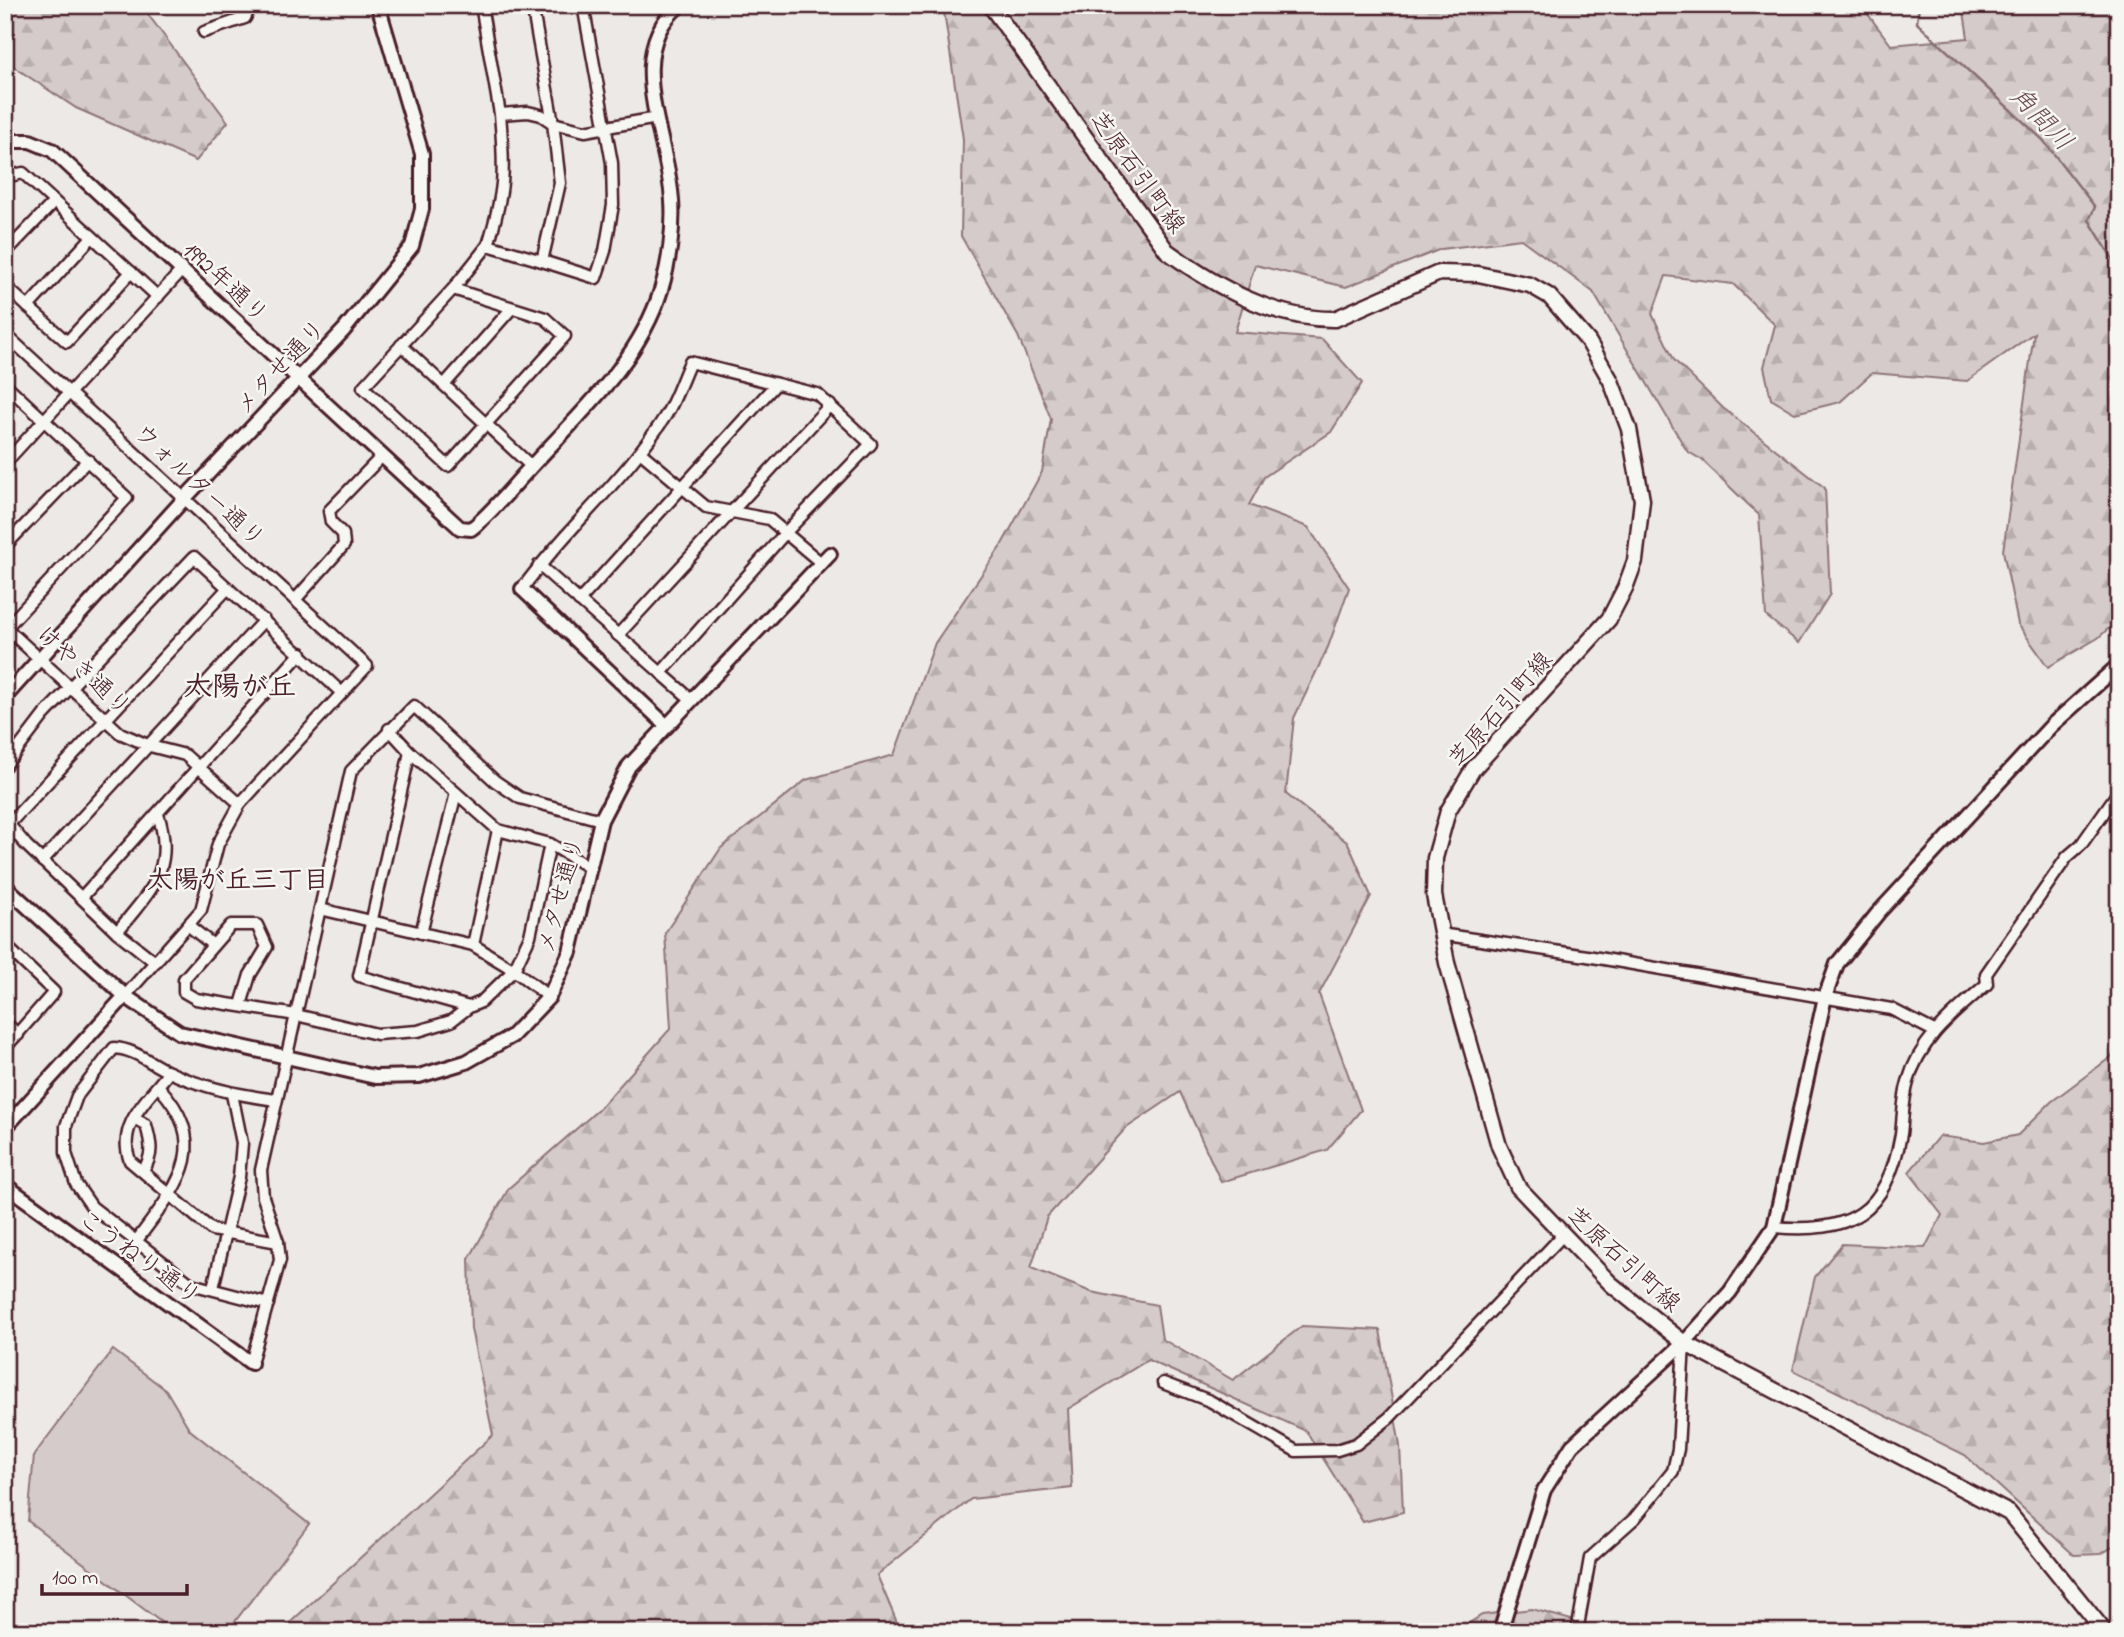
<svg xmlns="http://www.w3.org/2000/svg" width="2124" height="1637" font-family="'Indie Flower','Klee One',sans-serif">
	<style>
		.forest { fill: url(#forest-firs); stroke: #8f757a; stroke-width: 2 }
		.park { fill: #d4cbca; stroke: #8f757a; stroke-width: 2 }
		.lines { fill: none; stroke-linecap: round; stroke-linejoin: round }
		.stream { stroke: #886e73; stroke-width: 2.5 }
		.minor-casing { stroke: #4a1f2b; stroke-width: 15 }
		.tertiary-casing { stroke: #4a1f2b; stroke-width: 18 }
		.secondary-casing { stroke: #4a1f2b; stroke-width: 19 }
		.minor { stroke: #f6f6f2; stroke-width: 10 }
		.tertiary { stroke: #f6f6f2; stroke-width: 12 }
		.secondary { stroke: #f6f6f2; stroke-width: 14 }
		.labels { text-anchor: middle; stroke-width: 5; stroke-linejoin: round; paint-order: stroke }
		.street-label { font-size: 24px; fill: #4a1f2b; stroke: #f6f6f2 }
		.water-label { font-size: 26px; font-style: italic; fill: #6e4d55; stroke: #f6f6f2 }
		.neighbourhood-label { font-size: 26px; font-weight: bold; fill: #4a1f2b; stroke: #f6f6f2 }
		.quarter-label { font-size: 28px; font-weight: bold; fill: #4a1f2b; stroke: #f6f6f2 }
	</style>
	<defs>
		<pattern id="forest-firs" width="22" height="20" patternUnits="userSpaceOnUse" patternTransform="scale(1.75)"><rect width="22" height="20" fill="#d4cbca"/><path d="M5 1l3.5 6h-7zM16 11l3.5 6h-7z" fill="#b8aeae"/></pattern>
	</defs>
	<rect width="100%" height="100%" fill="#ece9e6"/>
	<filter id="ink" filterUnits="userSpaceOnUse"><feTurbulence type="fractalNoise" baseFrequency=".0143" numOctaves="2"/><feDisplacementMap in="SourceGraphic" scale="14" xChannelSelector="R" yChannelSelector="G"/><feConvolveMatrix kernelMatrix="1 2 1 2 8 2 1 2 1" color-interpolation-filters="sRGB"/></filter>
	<g filter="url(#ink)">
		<g class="forest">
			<polygon points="5,5 141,5 228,122 196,161 76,108 5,61"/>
			<polygon points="943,5 1861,5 1891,45 1968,38 1963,5 2119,5 2119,619 2098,638 2048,667 2018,624 2003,551 2034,333 1967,381 1872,373 1840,402 1795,413 1771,399 1764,367 1775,325 1733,284 1666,276 1652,314 1674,360 1723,408 1825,488 1830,594 1799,643 1766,616 1759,515 1702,460 1687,451 1593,292 1521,239 1441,249 1346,287 1255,265 1235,332 1322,339 1362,383 1331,432 1264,477 1249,505 1308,527 1349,588 1328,647 1294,718 1286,794 1348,843 1371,896 1319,994 1361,1110 1327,1150 1221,1182 1180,1092 1125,1129 1047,1217 1031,1268 1091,1292 1157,1305 1162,1339 1233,1380 1302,1326 1380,1330 1400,1446 1403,1512 1363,1522 1306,1431 1148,1360 1068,1409 1072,1488 971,1499 877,1575 901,1632 280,1632 493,1435 471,1329 469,1259 509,1188 599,1109 671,1028 665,933 721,848 806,780 894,755 935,643 1001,546 1042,472 1051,419 1018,336 961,236 963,139"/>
			<polygon points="2119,1051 2119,1543 2101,1554 2074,1555 1965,1455 1793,1370 1815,1277 1842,1244 1925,1248 1942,1215 1909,1172 1939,1136 1984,1142 2018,1135 2051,1102"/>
			<polygon points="1532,1609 1593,1626 1597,1632 1455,1632 1482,1615"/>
		</g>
		<polygon class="park" points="113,1350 166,1390 190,1430 309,1524 227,1632 174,1632 28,1521 34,1455"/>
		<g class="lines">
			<polyline class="stream" points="1919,5 1917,23 2043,140 2095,207 2089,220 2119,269"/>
			<g class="minor-casing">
				<g id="minor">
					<polyline points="481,5 500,114"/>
					<polyline points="532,5 553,123 585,131 657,118"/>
					<polyline points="204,32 245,18 251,5"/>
					<path d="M528,112l13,3 12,8 7,60 -18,78 -54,-16c17,-55 17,-74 12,-131z"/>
					<polyline points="5,177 23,173 158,297"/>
					<polyline points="5,253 54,202"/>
					<polyline points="542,261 596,278 605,251 613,205 612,163 583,5"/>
					<polyline points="5,286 67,342 131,272"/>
					<polyline points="453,289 545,318 565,336 448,466 363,387 453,289 488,245"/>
					<polyline points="28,307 92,237"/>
					<polyline points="5,334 367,666 240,804 218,844 201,910 125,996"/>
					<polyline points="401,345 531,466"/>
					<polyline points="5,384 127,498 5,629"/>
					<polyline points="444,385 512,308"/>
					<polyline points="640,452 706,507 769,519 820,562"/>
					<polyline points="5,463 182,270"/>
					<polyline points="5,546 88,460"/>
					<path d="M522,589c44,-61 104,-110 144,-174 10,-16 16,-36 24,-53l127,32 54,50 -84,87 -126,142 -122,-108"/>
					<polyline points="295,600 344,545 343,534 331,522 329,511 382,456"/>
					<polyline points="579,601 776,384"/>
					<polyline points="5,627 120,733 150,746 185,755 240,804"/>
					<polyline points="618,635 830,405"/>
					<polyline points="661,673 692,700"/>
					<polyline points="389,729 410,752 498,830 550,844 590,868"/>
					<polyline points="410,752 359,976 469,1007"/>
					<polyline points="5,766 44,715 194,557 342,693"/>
					<polyline points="6,821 26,845 117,932 155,962"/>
					<polyline points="8,825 228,588"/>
					<polyline points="42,861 264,620"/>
					<polyline points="82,897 301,653"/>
					<polyline points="320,909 473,945 514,970 549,997"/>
					<polyline points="189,926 213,945"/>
					<path d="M117,932c33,-41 59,-62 41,-118"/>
					<polyline points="421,933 456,793"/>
					<polyline points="1440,934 1587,956 1891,1009 1934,1031"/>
					<polyline points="5,945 54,992 5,1048"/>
					<polyline points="473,945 498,830"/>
					<polyline points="241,1005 250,975 267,947 257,925 231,925 184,979 184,992 196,999 296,1015 377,1034 418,1031 451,1021 469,1007 481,1002 514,970 530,936 550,844"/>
					<polyline points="5,1022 18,1035"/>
					<path d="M169,1072c-21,28 -53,52 -39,89l82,69 66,12"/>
					<path d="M134,1118l12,7c5,18 8,29 -3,46"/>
					<path d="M1774,1227c76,7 113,-13 127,-93 2,-17 2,-36 7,-52 12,-44 47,-70 79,-98l-1,-10 81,-117 14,-12 38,-54"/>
					<path d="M135,1243c40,-55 80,-95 24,-156"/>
					<polyline points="213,1288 239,1177 242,1143 232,1094"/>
					<path d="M268,1304l-77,-20 -99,-77 -16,-23 -10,-31v-27l11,-30 37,-48c21,1 37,16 55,24 35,16 70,23 107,28"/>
					<polyline points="251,1363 280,1260 278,1242 263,1197 261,1170 351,771 414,706 495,781 520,798 601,820"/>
					<polyline points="1163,1383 1210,1401 1296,1451 1337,1450 1356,1444 1389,1418 1562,1236"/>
					<polyline points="1577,1632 1590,1558 1635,1518 1673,1471 1678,1449 1684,1343"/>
				</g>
			</g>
			<g class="tertiary-casing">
				<g id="tertiary">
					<polyline points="2117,5 2119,10"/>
					<path d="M5,141h25l22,9 408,378 11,1c22,-17 40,-41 59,-61 49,-54 109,-106 131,-178 8,-26 13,-62 11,-89 -3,-62 -51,-149 8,-196"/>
					<polyline points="522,589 667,726"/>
					<polyline points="5,697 184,499 344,330 412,246 422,209 422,154 378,5"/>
					<polyline points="5,886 125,996 180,1033 375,1077 419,1076 466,1062 512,1036 549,997 570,952 601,820 629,766 830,554"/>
					<polyline points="5,1128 125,996"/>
					<polyline points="5,1185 251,1363"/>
					<polyline points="1500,1632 1544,1490 1572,1446 1684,1343 1730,1292 1774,1227 1825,997 1837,964 1878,913 2052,725 2119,665"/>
				</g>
			</g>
			<g class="secondary-casing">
				<path id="secondary" d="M990,5l177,246c48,35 107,69 168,68l104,-46 39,1 52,11 19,11 39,45 23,40 18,48 13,71 -7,61 -10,27 -16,31 -136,150 -25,42 -13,47 -1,37 13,68 52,183 19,41 93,97 73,59 325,170 96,119"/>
			</g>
			<use href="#minor" class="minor"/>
			<use href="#tertiary" class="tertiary"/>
			<use href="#secondary" class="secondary"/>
		</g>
	</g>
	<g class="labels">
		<g class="street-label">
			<text transform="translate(1138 172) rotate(54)" y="8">芝原石引町線</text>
			<text transform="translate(226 282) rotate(43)" y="8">1992年通り</text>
			<text transform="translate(280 367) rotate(-47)" y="8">メタせ通り</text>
			<text transform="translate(200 485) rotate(43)" y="8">ウォルター通り</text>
			<text transform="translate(84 670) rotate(43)" y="8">けやき通り</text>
			<text transform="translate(1500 709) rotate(-49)" y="8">芝原石引町線</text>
			<text transform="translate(560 895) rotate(-75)" y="8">メタせ通り</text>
			<text transform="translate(140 1257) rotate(36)" y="8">こうねり通り</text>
			<text transform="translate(1624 1259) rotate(42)" y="8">芝原石引町線</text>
		</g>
		<g class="water-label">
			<text transform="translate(2042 118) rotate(46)" y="9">角間川</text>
		</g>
		<g class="neighbourhood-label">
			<text x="238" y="888">太陽が丘三丁目</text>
		</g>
		<g class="quarter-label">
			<text x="240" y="695">太陽が丘</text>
		</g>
	</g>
	<rect width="2124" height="1637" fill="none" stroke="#f6f6f2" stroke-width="28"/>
	<rect x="14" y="14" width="2096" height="1609" fill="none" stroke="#4a1f2b" stroke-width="2.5" filter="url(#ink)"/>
	<path d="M42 1584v10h145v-10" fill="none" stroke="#4a1f2b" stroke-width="3.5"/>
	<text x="52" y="1584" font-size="21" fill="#4a1f2b" stroke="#f6f6f2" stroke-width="5" paint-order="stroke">100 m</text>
</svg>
